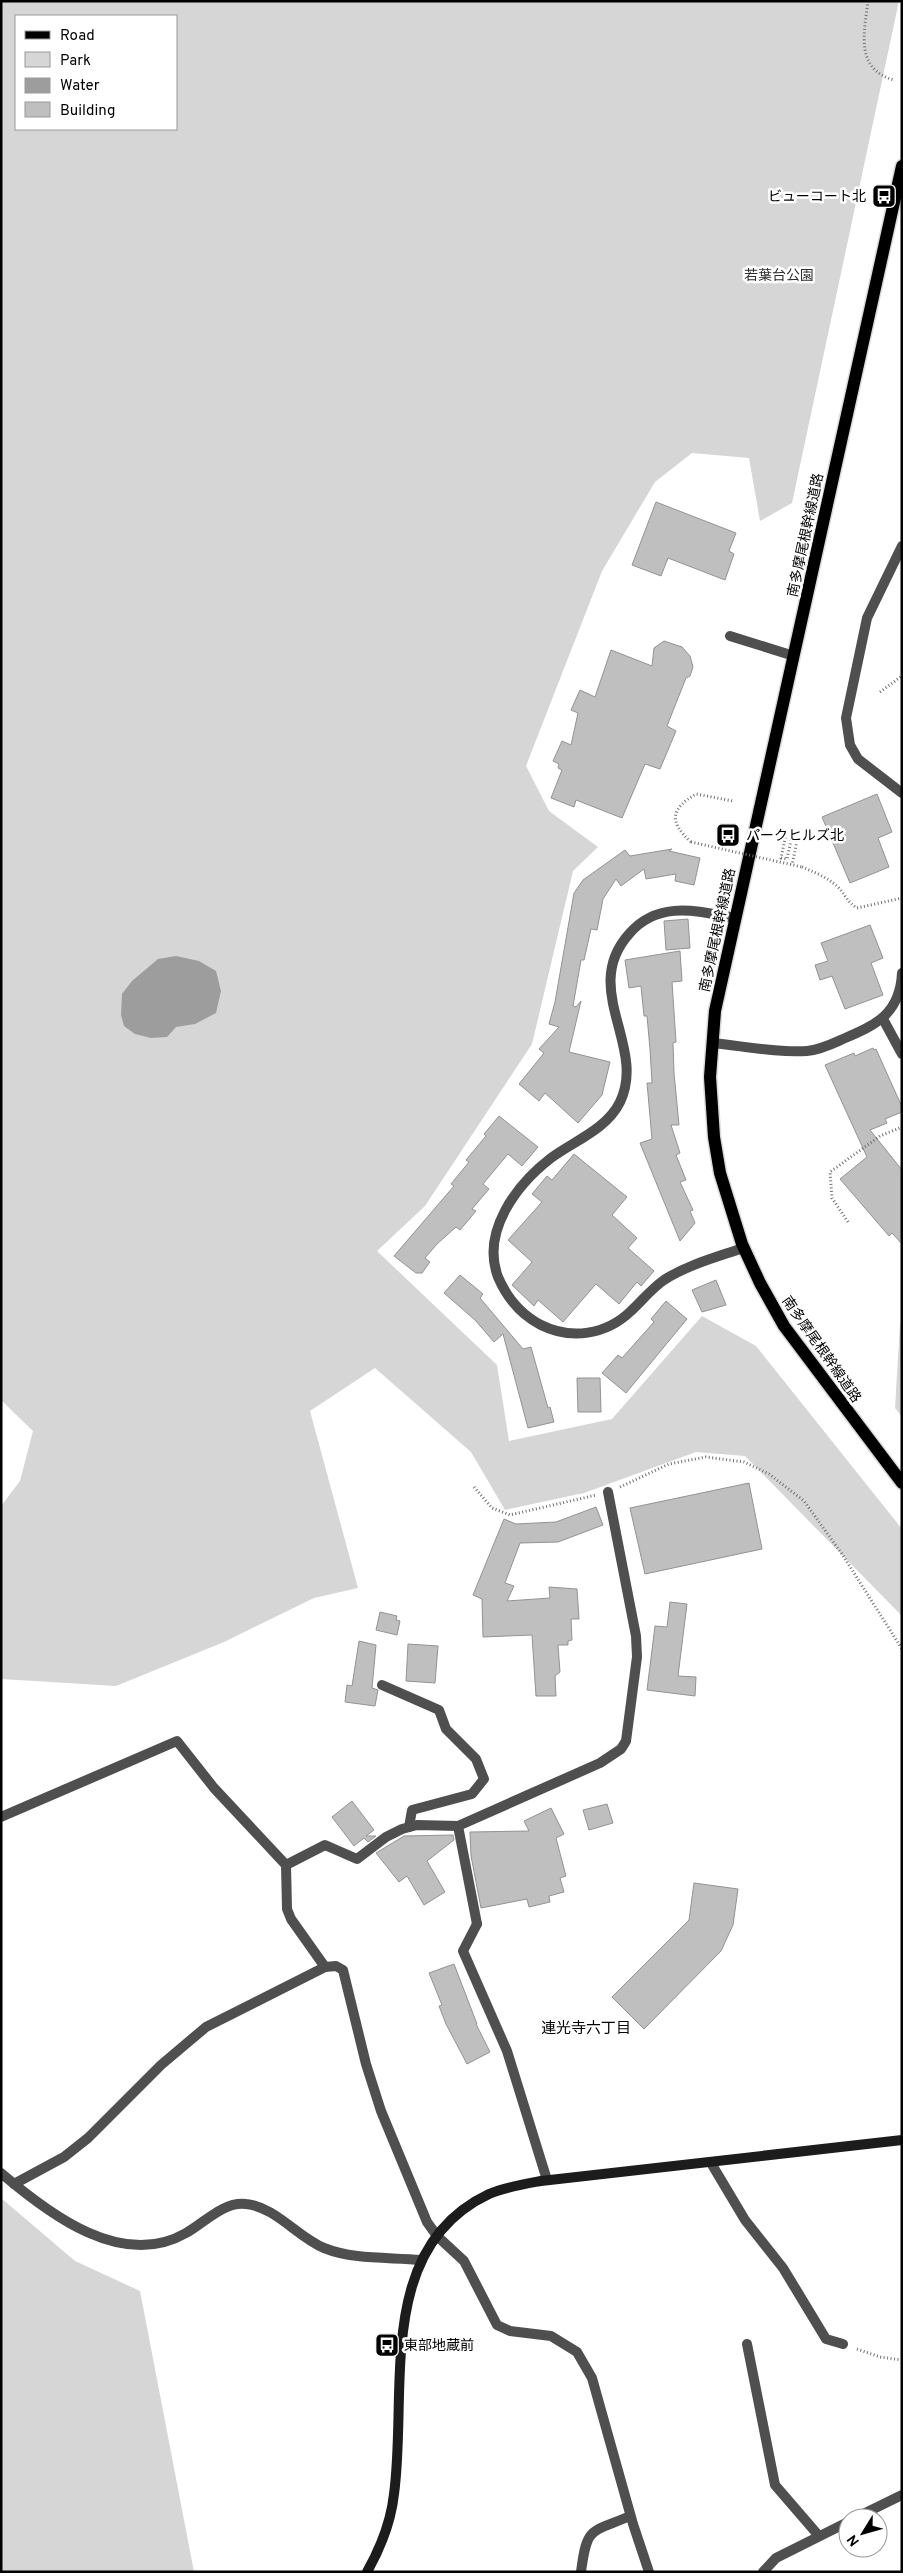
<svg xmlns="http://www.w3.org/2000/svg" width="903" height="2573" font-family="Overpass,'Noto Sans JP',sans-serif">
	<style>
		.green { fill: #d6d6d6; fill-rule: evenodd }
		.water { fill: #9d9d9d }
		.building { fill: #bfbfbf; stroke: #939393 }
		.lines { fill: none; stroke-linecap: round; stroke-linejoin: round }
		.primary-casing { stroke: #dbdbdb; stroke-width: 15 }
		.path { stroke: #717171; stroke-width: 3; stroke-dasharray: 1 2.5; stroke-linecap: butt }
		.service { stroke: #4f4f4f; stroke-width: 10 }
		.minor { stroke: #4f4f4f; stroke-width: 10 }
		.secondary { stroke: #1c1c1c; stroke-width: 10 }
		.primary { stroke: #000; stroke-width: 12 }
		.path-bridge { stroke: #717171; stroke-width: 3; stroke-dasharray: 1 2.5; stroke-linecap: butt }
		.labels { text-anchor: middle; stroke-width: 5; stroke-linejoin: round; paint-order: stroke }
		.poi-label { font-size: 14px; fill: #000; stroke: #fff; text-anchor: start }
		.park-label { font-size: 14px; fill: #2d2d2d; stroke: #fff }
		.street-label { font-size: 14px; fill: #000; stroke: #fff }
		.neighbourhood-label { font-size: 15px; fill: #000; stroke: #fff }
	</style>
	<rect width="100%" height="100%" fill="#fff"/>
	<g class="green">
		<path d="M1,1h898l-107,502 -32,18 -11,-63 -57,-5 -37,29 -53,89 -76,195 23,45 49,36 -25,24 -41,173 -107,162 -48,45 120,114 12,76 103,-22 90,-103 54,30 146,183v87l-157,-160 -49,-4 -112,41 -79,17 -34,-58 -96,-84 -65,43 48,177 -44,10 -90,44 -108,44 -115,-7v-173l19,-25 13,-50 -32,-31zM16,16h160v113h-160z"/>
		<polygon points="902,1322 902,1417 895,1408 900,1325"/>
		<polygon points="1,2198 75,2261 140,2291 194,2572 1,2572"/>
	</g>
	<polygon class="water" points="176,956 199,961 216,971 221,991 216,1013 195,1024 176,1027 167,1037 151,1038 135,1034 124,1026 121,1015 122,994 132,981 158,959"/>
	<g class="building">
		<polygon points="656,502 736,533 729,551 734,554 725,580 668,558 661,576 632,565"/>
		<polygon points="664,641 682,647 690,656 693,667 690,676 686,678 667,726 676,731 660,769 645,764 622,818 576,800 574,807 551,798 562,770 558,768 559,764 553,761 562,741 571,745 578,713 571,710 580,690 595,697 611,650 652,666 654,648"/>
		<polygon points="877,794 892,832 878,838 889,867 850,883 822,817"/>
		<polygon points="672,849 669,851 700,858 694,885 675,881 676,874 646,879 644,869 621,886 616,879 603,899 597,930 591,929 584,960 581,960 573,1006 576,1007 581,1001 569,1052 610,1062 602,1095 578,1123 545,1093 539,1101 519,1084 544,1053 539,1049 559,1027 549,1024 555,1002 574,893 583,880 625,850 630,856"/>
		<polygon points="688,919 690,948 666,950 664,921"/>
		<polygon points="870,925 883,958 871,963 883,995 845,1009 832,976 820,980 815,965 828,961 821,943"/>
		<polygon points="680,951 682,981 672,982 676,1042 673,1043 674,1073 679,1125 671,1125 680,1153 676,1155 686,1180 680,1182 693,1210 690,1211 695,1223 680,1241 640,1143 652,1139 647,1083 652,1083 650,1049 647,1016 644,1016 641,986 629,988 625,960"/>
		<polygon points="873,1048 874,1050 876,1049 902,1107 902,1112 885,1119 887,1123 870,1130 902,1170 902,1244 892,1233 889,1236 840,1179 867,1157 825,1065 854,1053 855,1056"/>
		<polygon points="499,1116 538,1147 522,1166 508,1154 483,1184 489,1189 472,1209 476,1211 460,1230 456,1227 437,1244 425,1258 430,1262 422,1273 416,1273 394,1256 454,1186 451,1184 469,1162 466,1160 486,1136 484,1134"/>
		<polygon points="574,1154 627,1197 612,1215 637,1238 628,1248 654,1271 641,1286 637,1282 619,1304 596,1284 563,1322 538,1300 534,1306 512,1285 532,1262 508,1240 542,1202 532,1194 547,1176 552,1180"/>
		<polygon points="460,1275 483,1294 480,1298 523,1349 531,1347 548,1408 550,1407 554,1422 528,1428 503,1334 494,1342 475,1320 444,1293"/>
		<polygon points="716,1280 726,1305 702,1312 692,1290"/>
		<polygon points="666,1301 687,1319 626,1393 602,1373 618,1355 622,1358 654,1322 651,1319"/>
		<polygon points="577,1378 600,1378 601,1412 578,1412"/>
		<polygon points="749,1483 762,1549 645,1574 630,1508"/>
		<polygon points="596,1507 603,1525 558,1542 520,1543 505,1583 514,1586 507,1601 550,1598 549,1587 577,1589 579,1619 571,1619 572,1640 568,1641 568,1645 558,1645 560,1672 555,1676 556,1696 536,1696 532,1635 483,1637 482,1599 473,1595 504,1519 516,1524 556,1522"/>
		<polygon points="670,1602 687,1604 678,1676 696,1677 695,1696 647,1690 655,1626 667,1627"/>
		<polygon points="380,1612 397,1616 396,1620 400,1621 397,1635 376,1630"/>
		<polygon points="359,1641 376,1645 372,1688 378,1690 375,1706 345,1702 347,1685 352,1686"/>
		<polygon points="408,1644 438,1646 435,1683 406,1681"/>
		<polygon points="352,1801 374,1830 366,1836 376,1836 368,1842 364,1838 354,1846 332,1817"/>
		<polygon points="607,1804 613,1823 589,1830 583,1810"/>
		<polygon points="551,1808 564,1834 556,1838 566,1876 560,1878 564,1892 549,1896 550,1902 529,1907 527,1899 481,1908 471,1856 470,1832 529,1831 524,1821"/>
		<polygon points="453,1835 454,1840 427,1861 445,1892 424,1905 407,1876 399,1882 376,1853 404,1836"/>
		<polygon points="694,1883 738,1889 733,1925 721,1951 644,2029 612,1997 689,1920"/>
		<polygon points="454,1964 477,2024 476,2024 490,2052 467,2064 446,2024 439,2006 442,2005 429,1973"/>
	</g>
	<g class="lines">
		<g class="primary-casing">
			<polyline id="primary" points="902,166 715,1011 710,1077 714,1137 720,1173 742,1244 760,1283 784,1326 902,1483"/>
		</g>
		<g class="path">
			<path d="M868,1c-4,33 -13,68 26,79"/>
			<polyline points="880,692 902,676"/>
			<polyline points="786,834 781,858 787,859 791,840 797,841 792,865"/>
			<path d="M691,842c-23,-21 -20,-33 5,-48l37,7"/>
			<path d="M802,867c12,5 25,10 36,20 7,7 9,15 19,21l45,-10"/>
			<polyline points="848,1222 832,1198 830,1172 880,1136 902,1127"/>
			<polyline points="474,1487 492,1508 510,1515 596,1495"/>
			<polyline points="620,1487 669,1464 706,1457 744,1462 769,1474 804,1501 842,1554 902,1649"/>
			<polyline points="857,2349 880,2357 902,2360"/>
		</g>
		<g class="service">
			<polyline points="902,546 867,618 846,718 850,745 858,759 902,793"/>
			<polyline points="730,636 794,656"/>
			<polyline points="883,1019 902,1054"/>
			<path d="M712,1043c31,3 65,10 95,8 13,-1 25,-7 36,-12 33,-14 57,-25 59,-66"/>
			<polyline points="477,1924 463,1951 507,2051 547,2180"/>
			<polyline points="711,2163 745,2220 783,2268 826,2339 843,2344"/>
			<polyline points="747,2344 775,2485 819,2536"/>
			<path d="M581,2572c6,-46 9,-39 49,-56"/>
		</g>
		<g class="minor">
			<path d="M735,918c-38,-7 -77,-18 -106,16 -49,55 18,112 -9,168 -13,27 -46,39 -69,56 -35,27 -70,74 -53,119 9,21 22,37 43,48 30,15 65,10 90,-14 11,-10 20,-22 33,-31 23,-15 53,-23 79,-32"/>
			<polyline points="382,1685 439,1710 446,1729 476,1759 484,1779 472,1794 412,1810 409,1827"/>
			<polyline points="1,1817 177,1741 214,1788 286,1865 287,1909 291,1919 325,1967"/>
			<polyline points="458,1826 477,1924"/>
			<polyline points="286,1865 325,1845 357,1859 386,1837 402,1829 417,1825 458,1826 600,1763 621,1749 626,1741 637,1657 636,1636 608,1492"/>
			<path d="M1,2173c48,41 121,97 185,60 18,-10 38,-32 60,-29 30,3 51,33 78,44 30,12 65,9 97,12"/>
			<polyline points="14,2184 64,2157 88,2138 161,2065 206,2027 325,1967 336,1966 343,1970 366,2064 381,2111 427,2222 437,2236 464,2261 497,2325 510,2331 551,2336 577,2352 592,2378 633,2524 649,2572"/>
			<polyline points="855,2518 902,2495"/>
			<polyline points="763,2572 776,2558 848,2522"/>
		</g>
		<path class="secondary" d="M367,2572c14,-25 24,-50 27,-78 14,-101 -20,-246 95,-300 16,-7 35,-10 52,-13l361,-41"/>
		<use href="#primary" class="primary"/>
		<polyline class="path-bridge" points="691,842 802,867"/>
	</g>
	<defs>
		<g id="bus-square" transform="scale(1.25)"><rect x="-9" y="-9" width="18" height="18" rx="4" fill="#000" stroke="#fff"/><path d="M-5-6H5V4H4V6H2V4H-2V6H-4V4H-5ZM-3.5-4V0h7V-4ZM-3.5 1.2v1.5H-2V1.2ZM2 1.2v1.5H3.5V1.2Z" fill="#fff"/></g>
	</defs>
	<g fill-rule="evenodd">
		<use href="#bus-square" x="884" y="196"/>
		<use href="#bus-square" x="728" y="835"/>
		<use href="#bus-square" x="387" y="2345"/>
	</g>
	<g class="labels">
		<g class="poi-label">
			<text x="866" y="201" text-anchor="end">ビューコート北</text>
			<text x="746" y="840">パークヒルズ北</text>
			<text x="404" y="2350">東部地蔵前</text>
		</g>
		<g class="park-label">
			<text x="779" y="280">若葉台公園</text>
		</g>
		<g class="street-label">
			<text transform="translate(805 535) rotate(-78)" y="5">南多摩尾根幹線道路</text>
			<text transform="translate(717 930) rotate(-78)" y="5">南多摩尾根幹線道路</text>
			<text transform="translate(822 1349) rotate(55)" y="5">南多摩尾根幹線道路</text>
		</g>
		<g class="neighbourhood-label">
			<text x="586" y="2033">連光寺六丁目</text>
		</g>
	</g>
	<rect width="903" height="2573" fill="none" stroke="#000000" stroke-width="5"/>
	<rect x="15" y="15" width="162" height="115" fill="#ffffff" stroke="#999999"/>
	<rect x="25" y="31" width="25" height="8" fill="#000000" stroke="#999999"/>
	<text x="60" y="40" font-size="15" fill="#000000">Road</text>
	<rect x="25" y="52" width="25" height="15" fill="#d6d6d6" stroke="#999999"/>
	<text x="60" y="65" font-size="15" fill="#000000">Park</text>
	<rect x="25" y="78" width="25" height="15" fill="#9d9d9d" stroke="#999999"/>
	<text x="60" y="90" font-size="15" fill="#000000">Water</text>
	<rect x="25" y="102" width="25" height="15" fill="#bfbfbf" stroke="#999999"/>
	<text x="60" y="115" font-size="15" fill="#000000">Building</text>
	<g transform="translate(863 2533) rotate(233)"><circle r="24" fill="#ffffff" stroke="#999999"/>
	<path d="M0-4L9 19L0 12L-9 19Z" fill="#000000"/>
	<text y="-8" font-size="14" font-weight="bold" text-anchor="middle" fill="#000000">N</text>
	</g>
</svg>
